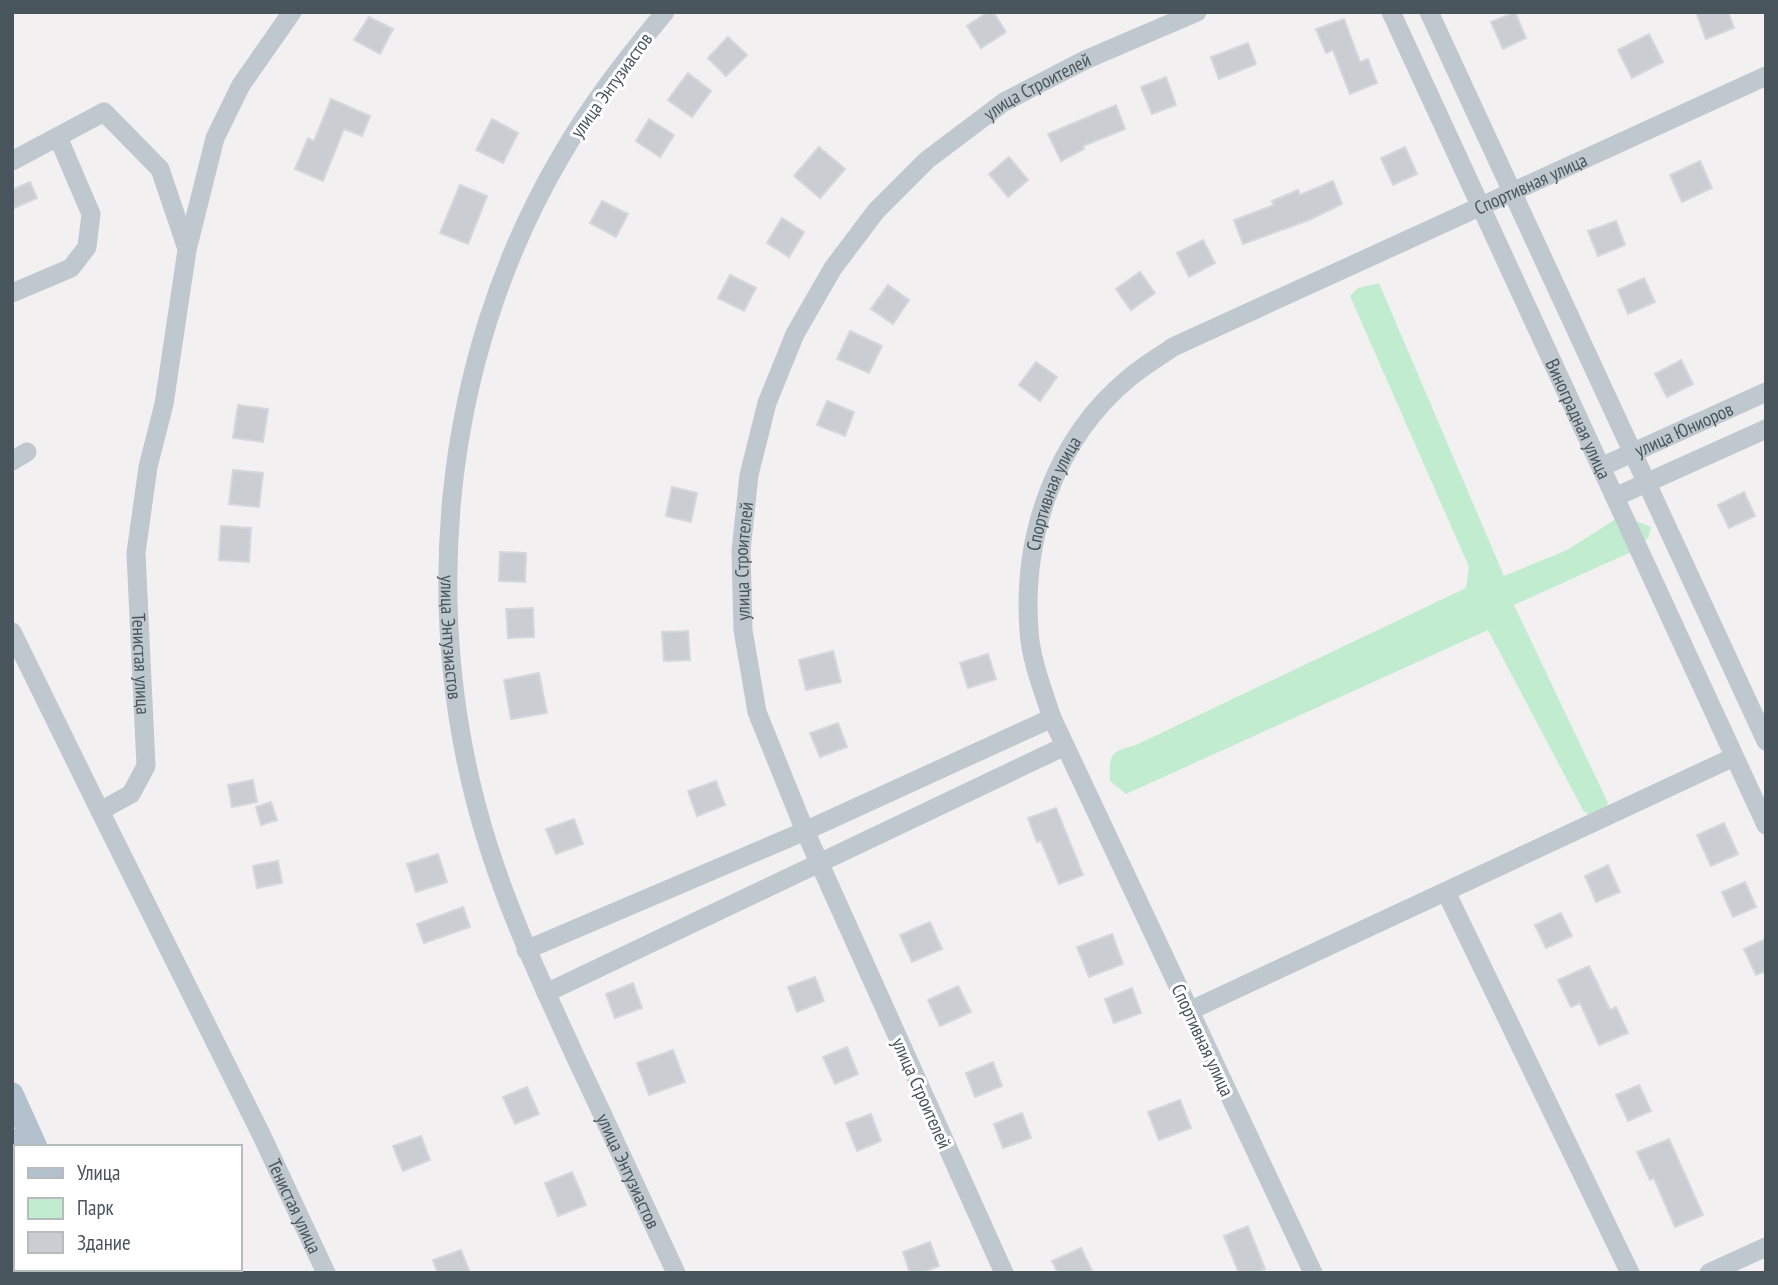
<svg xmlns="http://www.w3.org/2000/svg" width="1778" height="1285" font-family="'PT Sans Narrow',sans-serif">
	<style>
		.green { fill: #c2eccf }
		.building { fill: #caced2; stroke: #d4d7db; stroke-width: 2 }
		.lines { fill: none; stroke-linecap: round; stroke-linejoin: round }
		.minor { stroke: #bfc8ce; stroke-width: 19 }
		.major { stroke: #b2c1cd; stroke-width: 23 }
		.labels { text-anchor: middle; stroke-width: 6; stroke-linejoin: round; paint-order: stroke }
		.street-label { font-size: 19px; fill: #49555c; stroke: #fff }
	</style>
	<rect width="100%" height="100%" fill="#f2f0f0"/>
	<path class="green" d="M1379,283l125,293 63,-26 49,-31 12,-1 23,9 -3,11 -17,14 -117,53 94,198 -6,10 -11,4 -8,-7 -95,-180 -362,164 -16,-13c-1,-27 0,-29 26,-36l330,-157 3,-21 -119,-271 8,-8z"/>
	<g class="building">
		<polygon points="988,12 993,12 1006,32 981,48 967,26"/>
		<polygon points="1515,12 1526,38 1503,49 1491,22"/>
		<polygon points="1696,12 1728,12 1734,28 1706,39"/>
		<polygon points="369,17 393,29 380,54 354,40"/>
		<polygon points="1344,19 1360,62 1368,59 1377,83 1350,94 1333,50 1326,53 1316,29"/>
		<polygon points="1649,34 1663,62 1632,78 1618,50"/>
		<polygon points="728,37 747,55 726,76 708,58"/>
		<polygon points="1248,43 1256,64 1219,79 1211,57"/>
		<polygon points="688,73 711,91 692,117 668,100"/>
		<polygon points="1166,77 1176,105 1152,114 1141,87"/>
		<polygon points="331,99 370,116 362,136 344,129 323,181 295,169 308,138 314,141"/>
		<polygon points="1116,105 1125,129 1083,146 1084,149 1061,161 1048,134"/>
		<polygon points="492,119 518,133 503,163 476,150"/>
		<polygon points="649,119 674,135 660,157 636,141"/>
		<polygon points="819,147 845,169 820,198 794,176"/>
		<polygon points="1405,147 1417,174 1393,185 1381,158"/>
		<polygon points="1009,157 1028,180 1008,197 989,174"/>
		<polygon points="1700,161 1712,188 1682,202 1670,175"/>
		<polygon points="1333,181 1342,204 1309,220 1243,244 1234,220 1274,205 1272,201 1298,190 1300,195"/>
		<polygon points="30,182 37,198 12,209 12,190"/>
		<polygon points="460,185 487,196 468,244 440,233"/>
		<polygon points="602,201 628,214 616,237 590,223"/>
		<polygon points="782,218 804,232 789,257 767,243"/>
		<polygon points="1616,221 1625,245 1598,256 1588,231"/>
		<polygon points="1203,240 1215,263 1189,277 1177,253"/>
		<polygon points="1140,272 1155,293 1131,310 1116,289"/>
		<polygon points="730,275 756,288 744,311 718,298"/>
		<polygon points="1644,278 1655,302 1628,314 1618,290"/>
		<polygon points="888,285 909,300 893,324 871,309"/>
		<polygon points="850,331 882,346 869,373 837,359"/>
		<polygon points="1681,360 1693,384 1667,397 1655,374"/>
		<polygon points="1036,362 1057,377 1040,401 1019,385"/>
		<polygon points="827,401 854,412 845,436 817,425"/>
		<polygon points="238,405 268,409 263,442 233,438"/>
		<polygon points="233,470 263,473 259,507 229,504"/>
		<polygon points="672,487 697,493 691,522 666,516"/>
		<polygon points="1744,492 1755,516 1729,528 1718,505"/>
		<polygon points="221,526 251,528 249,562 219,560"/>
		<polygon points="500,552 526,553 525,582 499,581"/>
		<polygon points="533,608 534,637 508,638 506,609"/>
		<polygon points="688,631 690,660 664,661 662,632"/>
		<polygon points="833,651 841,682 806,690 799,660"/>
		<polygon points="988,654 996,679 968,688 960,663"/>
		<polygon points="539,673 547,713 511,719 504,680"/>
		<polygon points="838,723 847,747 820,757 810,733"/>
		<polygon points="253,780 257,802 232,807 228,785"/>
		<polygon points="716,781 725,805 697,816 688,791"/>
		<polygon points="271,802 277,820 261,825 256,807"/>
		<polygon points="1056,808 1083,875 1059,884 1041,841 1037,842 1028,818"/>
		<polygon points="574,819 583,844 556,854 546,829"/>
		<polygon points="1724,823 1738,854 1711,866 1697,835"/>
		<polygon points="438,854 447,882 416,892 407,864"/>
		<polygon points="278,861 282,883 257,888 253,866"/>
		<polygon points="1608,865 1620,892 1596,902 1585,876"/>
		<polygon points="1745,882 1756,907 1733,917 1722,892"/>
		<polygon points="463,907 470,927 424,943 417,924"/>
		<polygon points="1561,913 1572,936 1546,948 1535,925"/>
		<polygon points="930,922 942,949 912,962 900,935"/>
		<polygon points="1112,934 1123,964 1089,977 1077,947"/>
		<polygon points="1766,939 1766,971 1756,975 1744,949"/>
		<polygon points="1589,966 1610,1010 1616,1007 1628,1033 1599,1045 1580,1003 1571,1007 1558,980"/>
		<polygon points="815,977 824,1001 797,1012 788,987"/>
		<polygon points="633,983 642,1008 615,1018 606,994"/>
		<polygon points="958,986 971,1012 940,1026 928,1000"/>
		<polygon points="1132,988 1141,1013 1114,1023 1105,999"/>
		<polygon points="847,1047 858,1074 835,1084 823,1057"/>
		<polygon points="673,1050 685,1082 649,1095 637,1063"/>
		<polygon points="993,1062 1002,1086 975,1097 966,1073"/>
		<polygon points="1639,1085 1651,1111 1628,1121 1616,1095"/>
		<polygon points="527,1087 539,1114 515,1124 503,1097"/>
		<polygon points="1180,1100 1191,1128 1159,1140 1148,1112"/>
		<polygon points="1022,1113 1031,1138 1003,1148 994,1124"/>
		<polygon points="871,1114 881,1141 857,1151 846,1123"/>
		<polygon points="421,1136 430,1160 403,1171 393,1146"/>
		<polygon points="1669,1139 1703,1215 1675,1227 1654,1178 1650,1180 1637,1152"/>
		<polygon points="572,1172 586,1205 558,1216 545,1183"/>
		<polygon points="1248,1226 1265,1269 1255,1273 1239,1273 1224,1236"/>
		<polygon points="930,1242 939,1266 921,1273 910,1273 903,1252"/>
		<polygon points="1081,1248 1093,1273 1058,1273 1052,1261"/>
		<polygon points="461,1250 470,1273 438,1273 433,1260"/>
	</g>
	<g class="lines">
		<g class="minor">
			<path id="s1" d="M292,12l-51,73 -26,53 -28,112 -23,154 -16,63 -12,86 10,213 -15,28 -31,17 161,323 65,139"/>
			<path id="s2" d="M665,12c-38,46 -74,92 -104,144 -121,206 -145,465 -72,692 23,72 55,140 86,208 34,72 67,144 101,217"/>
			<path id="s3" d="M1391,12l375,813"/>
			<polyline points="1429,12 1766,741"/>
			<polyline points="12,161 104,112 160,169 187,249"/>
			<polyline points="12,293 71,268 87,247 91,214 58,137"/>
			<polyline points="12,461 27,452"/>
			<path id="s4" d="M1601,467l165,-75"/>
			<polyline points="1615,497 1766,429"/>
			<polyline points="12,632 100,811"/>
			<polyline points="1446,892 1630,1273"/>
			<polyline points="526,950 805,831 1052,718"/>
			<polyline points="546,993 1065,746"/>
			<polyline points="1189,1011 1734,757"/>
			<path id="s5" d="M1004,1273l-199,-442 -48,-119 -14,-82 -2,-79 8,-76 18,-72 28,-69 38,-66 43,-57 51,-51 77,-58 81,-42 112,-48"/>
			<path id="s6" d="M1313,1273l-261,-555c-9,-28 -21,-57 -23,-87 -7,-95 26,-192 100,-253 14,-12 30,-21 44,-31l593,-271"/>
			<polyline points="1709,1273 1766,1247"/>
		</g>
		<g class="major">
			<polyline points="12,1094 36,1147"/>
			<polyline points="12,1140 16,1147"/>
			<polyline points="73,1269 75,1273"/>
			<polyline points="93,1269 95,1273"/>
		</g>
	</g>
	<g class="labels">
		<g class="street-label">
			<text transform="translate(611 85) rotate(-54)" y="7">улица Энтузиастов</text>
			<text dy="7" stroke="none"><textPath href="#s5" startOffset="1353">улица Строителей</textPath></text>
			<text dy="7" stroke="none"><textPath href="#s6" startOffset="1433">Спортивная улица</textPath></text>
			<text dy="7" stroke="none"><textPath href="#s3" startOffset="448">Виноградная улица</textPath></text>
			<text dy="7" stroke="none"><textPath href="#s4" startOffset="91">улица Юниоров</textPath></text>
			<text dy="7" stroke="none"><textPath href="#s6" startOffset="845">Спортивная улица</textPath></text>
			<text dy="7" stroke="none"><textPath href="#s5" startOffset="765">улица Строителей</textPath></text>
			<text dy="7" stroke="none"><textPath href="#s2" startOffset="679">улица Энтузиастов</textPath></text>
			<text dy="7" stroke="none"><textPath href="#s1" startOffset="682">Тенистая улица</textPath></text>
			<text transform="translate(1203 1040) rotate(65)" y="7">Спортивная улица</text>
			<text transform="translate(922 1093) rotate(66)" y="7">улица Строителей</text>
			<text dy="7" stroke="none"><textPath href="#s2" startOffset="1246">улица Энтузиастов</textPath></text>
			<text dy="7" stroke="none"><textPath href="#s1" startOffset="1292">Тенистая улица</textPath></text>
		</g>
	</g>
	<rect width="1778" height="1285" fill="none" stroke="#49555c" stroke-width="28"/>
	<rect x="14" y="1145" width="228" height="126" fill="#ffffff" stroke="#b6bbbe" stroke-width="2"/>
	<rect x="28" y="1168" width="35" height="10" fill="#b2c1cd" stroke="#b6bbbe" stroke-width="2"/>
	<text x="77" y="1180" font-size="21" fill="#49555c">Улица</text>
	<rect x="28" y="1198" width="35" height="21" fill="#c2eccf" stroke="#b6bbbe" stroke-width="2"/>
	<text x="77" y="1215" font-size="21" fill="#49555c">Парк</text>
	<rect x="28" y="1232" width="35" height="21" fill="#caced2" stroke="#b6bbbe" stroke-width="2"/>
	<text x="77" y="1250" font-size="21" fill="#49555c">Здание</text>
</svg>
